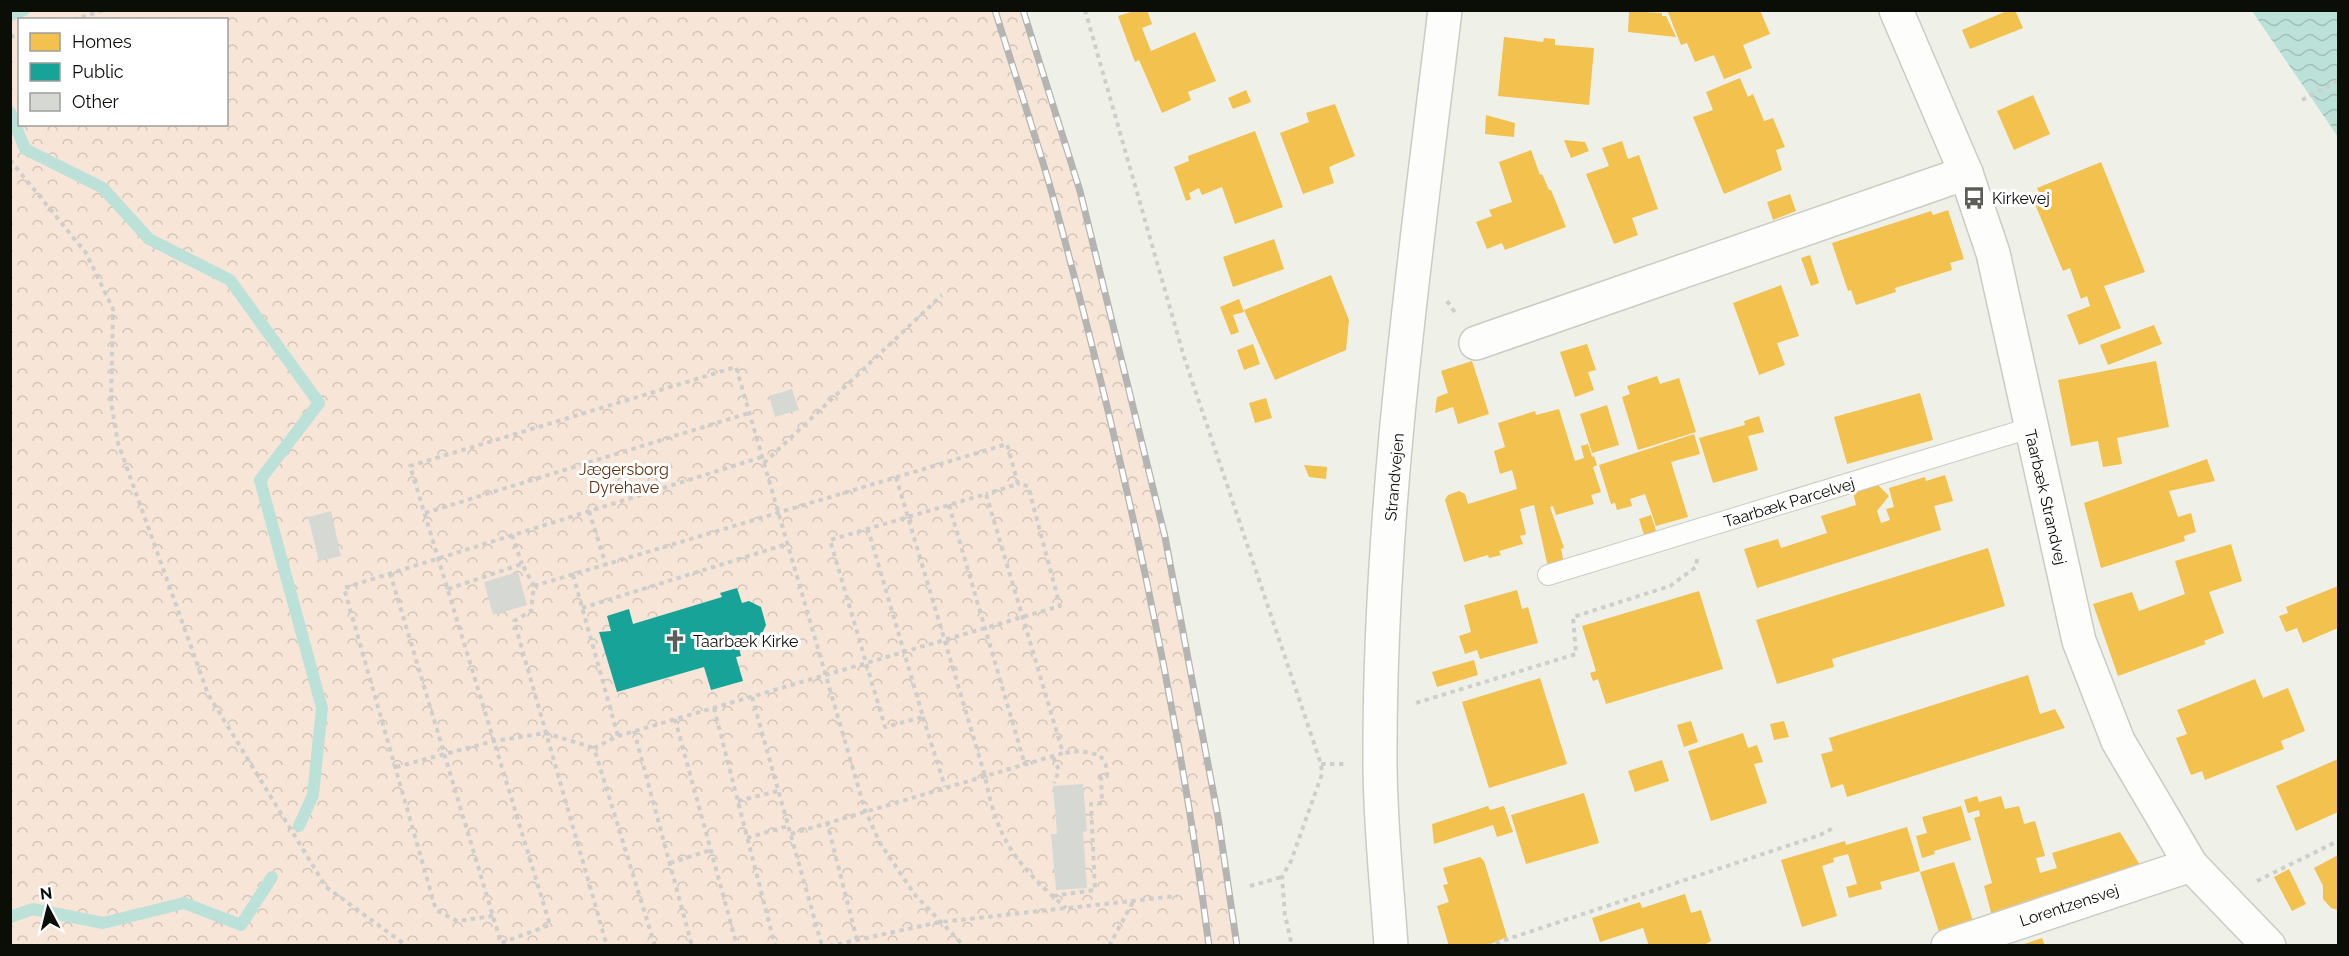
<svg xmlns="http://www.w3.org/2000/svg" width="2349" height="956" font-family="Raleway,sans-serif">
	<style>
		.park { fill: url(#park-crowns); fill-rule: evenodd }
		.water { fill: url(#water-waves) }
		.homes { fill: #f2c14e }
		.public { fill: #17a398 }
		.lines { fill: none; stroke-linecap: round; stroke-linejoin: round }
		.stream { stroke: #bce1d9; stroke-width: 12 }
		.building { fill: #d6d9d3 }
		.service-casing { stroke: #caccc4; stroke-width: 22 }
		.minor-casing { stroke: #caccc4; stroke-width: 36 }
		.secondary-casing { stroke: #caccc4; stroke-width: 36 }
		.path { stroke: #cecfcc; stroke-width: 4; stroke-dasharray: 4.5 4.5; stroke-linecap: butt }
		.service { stroke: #fdfdfc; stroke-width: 20 }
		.minor { stroke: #fdfdfc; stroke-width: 33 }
		.secondary { stroke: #fdfdfc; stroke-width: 33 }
		.rail-casing { stroke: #b4b5b2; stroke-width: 7 }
		.rail { stroke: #fff; stroke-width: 4.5; stroke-dasharray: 14; stroke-linecap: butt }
		.labels { text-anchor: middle; stroke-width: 6; stroke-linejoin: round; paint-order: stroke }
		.poi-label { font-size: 16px; fill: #0b0d07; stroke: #fff; text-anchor: start }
		.park-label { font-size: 16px; fill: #62300e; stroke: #fff }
		.street-label { font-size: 16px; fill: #0b0d07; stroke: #fff }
	</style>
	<defs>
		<pattern id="park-crowns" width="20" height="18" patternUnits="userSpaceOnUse" patternTransform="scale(1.5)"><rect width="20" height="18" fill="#f7e6d8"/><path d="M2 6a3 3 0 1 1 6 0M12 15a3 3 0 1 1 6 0" fill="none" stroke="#d2c4b8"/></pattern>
		<pattern id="water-waves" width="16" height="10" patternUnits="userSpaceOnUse" patternTransform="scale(1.5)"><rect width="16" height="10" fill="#bce1d9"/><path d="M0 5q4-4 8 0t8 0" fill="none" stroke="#a0c0b9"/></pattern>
	</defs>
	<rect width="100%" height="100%" fill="#eff1e8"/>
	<path class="park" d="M10,11h1013l57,180 85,346 53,280 19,128h-1226zM20,20h206v104h-206z"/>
	<polygon class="water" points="2252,11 2338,11 2338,137"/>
	<g class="homes">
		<polygon points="1138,10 1147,10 1152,24 1142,28 1151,51 1195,32 1216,81 1188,92 1191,100 1162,113 1139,60 1135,62 1118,16"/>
		<polygon points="1667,10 1760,10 1770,34 1743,45 1752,68 1724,79 1714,55 1695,62 1687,43 1681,45"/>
		<polygon points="2009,10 2015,10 2023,28 1970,49 1962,30"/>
		<polygon points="1629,11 1662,13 1662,16 1666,16 1676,37 1628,32"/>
		<polygon points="1504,37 1543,42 1544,38 1555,39 1555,45 1594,48 1589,105 1498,96"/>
		<polygon points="1740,78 1748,97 1753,94 1764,121 1773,118 1785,147 1776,150 1782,170 1724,194 1693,117 1713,110 1706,92"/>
		<polygon points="1246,90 1251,102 1233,109 1228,98"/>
		<polygon points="2033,95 2050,134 2014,150 1997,111"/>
		<polygon points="1335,104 1355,156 1329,167 1334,183 1303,194 1280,133 1309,122 1306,113"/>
		<polygon points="1486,115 1515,123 1514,137 1485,134"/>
		<polygon points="1255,131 1283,207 1235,224 1222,187 1202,195 1199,188 1189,193 1191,199 1186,201 1174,167 1189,161 1188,156"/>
		<polygon points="1564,140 1585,142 1589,151 1571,158"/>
		<polygon points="1622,141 1628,159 1639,155 1658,209 1632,218 1638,235 1614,244 1586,174 1609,166 1602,148"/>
		<polygon points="1531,150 1540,175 1542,174 1549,190 1551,190 1566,227 1505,250 1502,243 1487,249 1476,222 1492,216 1489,210 1512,202 1499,162"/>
		<polygon points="2101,162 2145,272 2104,286 2121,328 2079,345 2067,315 2090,306 2087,296 2081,299 2070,268 2063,271 2035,204 2043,201 2037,188"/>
		<polygon points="1790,194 1796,211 1773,220 1767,202"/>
		<polygon points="1948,210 1964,259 1950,263 1952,270 1895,288 1896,292 1856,305 1851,290 1848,291 1832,243 1931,211 1933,215"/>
		<polygon points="1274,239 1284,269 1233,287 1223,257"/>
		<polygon points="1810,255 1819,283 1811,286 1801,258"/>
		<polygon points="1331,275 1349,320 1346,350 1275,380 1244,310"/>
		<polygon points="1781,285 1799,336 1777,343 1785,365 1759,375 1733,303"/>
		<polygon points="1239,299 1244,312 1233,315 1239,332 1231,335 1220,307"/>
		<polygon points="2154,325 2162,344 2108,365 2100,345"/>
		<polygon points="1253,344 1260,364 1244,370 1237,350"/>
		<polygon points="1587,344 1596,370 1588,372 1594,390 1575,397 1560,352"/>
		<polygon points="1472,361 1489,414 1458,424 1453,407 1435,413 1437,397 1448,393 1441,371"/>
		<polygon points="2156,361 2169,427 2117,438 2122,464 2103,467 2098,441 2071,446 2058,380"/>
		<polygon points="1657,376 1660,384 1679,378 1696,432 1638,450 1622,397 1630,394 1627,386"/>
		<polygon points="1920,393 1933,440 1847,464 1834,417"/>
		<polygon points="1266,398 1272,418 1255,423 1249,403"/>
		<polygon points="1607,405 1619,445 1592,453 1580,414"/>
		<polygon points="1559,409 1575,461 1584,458 1581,446 1588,444 1592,457 1594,456 1597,465 1593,467 1601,492 1591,495 1594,504 1556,515 1553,506 1550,507 1564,548 1561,549 1564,563 1548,567 1534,505 1520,509 1526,534 1520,536 1523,544 1499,551 1501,555 1489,558 1488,555 1464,562 1445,500 1448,495 1459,491 1465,494 1468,504 1517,489 1512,470 1500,474 1494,451 1505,447 1498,423 1535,411 1536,415"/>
		<polygon points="1759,416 1764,432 1748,436 1758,470 1713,483 1699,438 1745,425 1744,421"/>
		<polygon points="1694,434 1700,454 1671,462 1688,517 1656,526 1645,494 1630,499 1632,506 1617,510 1615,503 1611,504 1599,465"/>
		<polygon points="2207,459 2215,481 2169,491 2178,517 2191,513 2196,532 2184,536 2185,541 2101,568 2084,503"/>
		<polygon points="1304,465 1327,467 1326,479 1309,477"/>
		<polygon points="1945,475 1953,501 1934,506 1941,530 1757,588 1744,549 1778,539 1781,548 1827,533 1821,516 1856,505 1853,492 1877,484 1889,496 1877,511 1881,523 1890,520 1886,509 1894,507 1889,488 1925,477 1926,481"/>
		<polygon points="1651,515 1657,534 1645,538 1639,519"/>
		<polygon points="2231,544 2242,581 2209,592 2224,633 2204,641 2206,644 2118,676 2093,604 2132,592 2139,611 2185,594 2175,561"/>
		<polygon points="1988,548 2005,606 1832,659 1834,667 1777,684 1756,620"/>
		<polygon points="2338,586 2338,628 2303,643 2297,628 2286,632 2279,616 2288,613 2286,607"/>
		<polygon points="1517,590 1522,609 1528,607 1538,643 1480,659 1477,650 1465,654 1459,636 1471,632 1464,605"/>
		<polygon points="1699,591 1723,669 1606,704 1598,679 1593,681 1590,673 1596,671 1582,626"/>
		<polygon points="1474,660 1478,675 1437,687 1432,672"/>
		<polygon points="2028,675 2040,714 2055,709 2065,728 1847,797 1843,784 1831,788 1821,754 1833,751 1829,738"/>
		<polygon points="1540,678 1567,764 1489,788 1462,702"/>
		<polygon points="2255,679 2263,698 2288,688 2305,731 2281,741 2284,749 2205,780 2202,771 2191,775 2176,738 2187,734 2177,710"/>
		<polygon points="1691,721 1698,742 1684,747 1677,725"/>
		<polygon points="1784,721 1789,737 1774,740 1770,724"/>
		<polygon points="1743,733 1748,748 1757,745 1763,762 1754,764 1767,803 1711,821 1688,751"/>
		<polygon points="2338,759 2338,812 2296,831 2276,786"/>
		<polygon points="1662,760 1669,781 1635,792 1628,771"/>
		<polygon points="1584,793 1599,843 1526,864 1511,815"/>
		<polygon points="1977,796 1979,802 2001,796 2005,809 2019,806 2024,824 2035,821 2045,856 2036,858 2040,873 2057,868 2052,853 2120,832 2140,865 2091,880 2092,885 1992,916 1984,886 1992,883 1974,818 1980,816 1979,810 1968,813 1964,800"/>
		<polygon points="1488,806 1490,810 1504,806 1513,832 1497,837 1493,825 1434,844 1432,824"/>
		<polygon points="1961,806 1971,840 1934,851 1935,854 1922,858 1916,836 1927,833 1922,817"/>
		<polygon points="1907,827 1920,871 1880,882 1882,889 1849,898 1846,887 1857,884 1848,854 1833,858 1834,862 1822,866 1837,916 1802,927 1781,860 1845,841 1846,845"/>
		<polygon points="2338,855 2338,910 2331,908 2323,899 2323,886 2314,868"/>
		<polygon points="1480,857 1484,861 1507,937 1486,946 1449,946 1437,906 1449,902 1443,885 1448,884 1443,868"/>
		<polygon points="1954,862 1973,921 1939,932 1920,872"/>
		<polygon points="2289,869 2306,904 2292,911 2274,877"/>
		<polygon points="1685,894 1691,913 1701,910 1711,941 1702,946 1649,946 1643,928 1600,942 1592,918 1640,902 1642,908"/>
		<polygon points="2042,938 2045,946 2021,946 2021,945"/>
	</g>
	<polygon class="public" points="737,588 742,603 749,601 761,607 766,625 760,638 738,644 741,656 736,657 743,681 711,690 704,667 617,692 599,632 611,631 607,616 629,609 633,624 722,597 720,593"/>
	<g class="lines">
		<g class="stream">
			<polyline points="10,15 24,10"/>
			<polyline points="10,112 25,149 103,188 149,239 230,280 319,403 260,480 322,708 313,795 299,826"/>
			<polyline points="10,917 33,909 103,923 184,903 241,925 272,877"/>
		</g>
	</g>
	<g class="building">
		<polygon points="792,389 799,410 775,417 769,396"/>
		<polygon points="331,511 341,556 319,561 308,517"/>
		<polygon points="518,572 527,605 493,615 484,582"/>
		<polygon points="1083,784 1087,831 1083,832 1087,888 1056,890 1051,834 1057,834 1053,786"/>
	</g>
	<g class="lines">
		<g class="service-casing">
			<polyline id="service" points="1548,575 2030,428"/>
		</g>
		<g class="minor-casing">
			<g id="minor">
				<polyline points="1896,10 1966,173 1993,253 2079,641 2118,741 2191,865 2269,946"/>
				<polyline points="1476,343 1966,173"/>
				<polyline points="1948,946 2191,865"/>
			</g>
		</g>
		<g class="secondary-casing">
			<path id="secondary" d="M1391,946c-4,-61 -11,-123 -11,-184 -1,-252 35,-502 65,-752"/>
		</g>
		<g class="path">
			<polyline points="1085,10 1184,357 1321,764 1322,774 1291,861 1282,877 1285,915 1292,946"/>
			<polyline points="73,20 104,10"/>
			<polyline points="10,37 20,35"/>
			<polyline points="2302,100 2338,81"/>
			<polyline points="10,160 86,253 113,309 111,402 118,443 208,694 326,887 407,946"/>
			<polyline points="1447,301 1456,314"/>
			<polyline points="764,463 942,295"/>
			<path d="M896,477l89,299c12,65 32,89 81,132"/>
			<polyline points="949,505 1025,765"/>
			<polyline points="589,511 606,565"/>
			<polyline points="425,513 749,413"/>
			<polyline points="512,535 522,564"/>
			<polyline points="390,573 501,943 550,925 410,466 736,367 865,810 880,843 915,895 964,946"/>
			<polyline points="573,575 618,736"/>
			<polyline points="534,586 1007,444 1018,484 986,494"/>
			<polyline points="448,589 522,564 534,586 531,611 514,621 607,946"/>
			<polyline points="582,608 787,544"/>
			<polyline points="752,697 822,946"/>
			<polyline points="1416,703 1576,654 1573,617 1670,586 1696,567 1697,559"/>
			<polyline points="714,708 775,946"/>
			<polyline points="923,717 945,787"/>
			<polyline points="675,719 737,946"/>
			<polyline points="634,731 692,946"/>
			<polyline points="1053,757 1059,770 1054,783"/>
			<polyline points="1321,764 1344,764"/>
			<polyline points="396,767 494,741 546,733 594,748"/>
			<polyline points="738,801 778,791"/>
			<polyline points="827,822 857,940"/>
			<polyline points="791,834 1063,753 986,494 830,540 885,727 923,717 868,529"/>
			<polyline points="747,838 788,826"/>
			<polyline points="670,863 711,850"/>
			<polyline points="2257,881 2338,841"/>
			<polyline points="1250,886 1282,877"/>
			<polyline points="1053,896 1095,890 1091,804 1102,803 1101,777 1107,776 1106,765 1100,755 1080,751 1063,753"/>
			<polyline points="493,916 457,921 436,910 344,588 762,457"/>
			<polyline points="655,946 594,748 618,736 1060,606 1028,486 1018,484"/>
			<polyline points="829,946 940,922 1177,896"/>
			<polyline points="1109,946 1134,900"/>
			<polyline points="1487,946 1820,835 1835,827"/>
		</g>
		<use href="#service" class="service"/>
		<use href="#minor" class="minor"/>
		<use href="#secondary" class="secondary"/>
		<g class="rail-casing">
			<g id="rail">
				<path d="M995,10c20,65 42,129 60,194 66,244 122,491 154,742"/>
				<polyline points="1023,10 1080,191 1165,537 1218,817 1237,946"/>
			</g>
		</g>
		<use href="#rail" class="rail"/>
	</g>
	<defs>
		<g id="bus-bare" transform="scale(1.8)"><path d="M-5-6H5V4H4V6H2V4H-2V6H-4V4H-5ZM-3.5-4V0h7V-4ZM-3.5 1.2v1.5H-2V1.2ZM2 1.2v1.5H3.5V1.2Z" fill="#5b5d56" stroke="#fff" stroke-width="2.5" paint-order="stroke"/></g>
		<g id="church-bare" transform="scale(1.8)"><path d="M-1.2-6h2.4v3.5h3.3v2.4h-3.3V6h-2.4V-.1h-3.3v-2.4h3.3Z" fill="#5b5d56" stroke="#fff" stroke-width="2.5" paint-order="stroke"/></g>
	</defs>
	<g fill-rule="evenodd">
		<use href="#bus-bare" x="1974" y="198"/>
		<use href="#church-bare" x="675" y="641"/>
	</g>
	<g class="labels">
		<g class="poi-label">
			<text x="1992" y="204">Kirkevej</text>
			<text x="693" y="647">Taarbæk Kirke</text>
		</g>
		<g class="park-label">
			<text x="624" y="475">Jægersborg<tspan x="624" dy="18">Dyrehave</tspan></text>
		</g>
		<g class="street-label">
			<text transform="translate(1394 477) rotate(-85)" y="6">Strandvejen</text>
			<text transform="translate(2046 497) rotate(77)" y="6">Taarbæk Strandvej</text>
			<text transform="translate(1789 502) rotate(-17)" y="6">Taarbæk Parcelvej</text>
			<text transform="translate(2069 905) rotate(-18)" y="6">Lorentzensvej</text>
		</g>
	</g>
	<rect width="2349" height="956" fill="none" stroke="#0b0d07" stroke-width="24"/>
	<rect x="18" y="18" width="210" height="108" fill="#ffffff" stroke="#9d9e9c" stroke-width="1.5"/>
	<rect x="30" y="33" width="30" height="18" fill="#f2c14e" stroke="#9d9e9c" stroke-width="1.5"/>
	<text x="72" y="48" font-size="18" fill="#0b0d07">Homes</text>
	<rect x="30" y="63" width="30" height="18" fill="#17a398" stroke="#9d9e9c" stroke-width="1.5"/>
	<text x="72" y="78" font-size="18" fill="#0b0d07">Public</text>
	<rect x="30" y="93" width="30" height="18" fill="#d6d9d3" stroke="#9d9e9c" stroke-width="1.5"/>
	<text x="72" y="108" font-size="18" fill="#0b0d07">Other</text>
	<g transform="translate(48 908) rotate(353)" stroke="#ffffff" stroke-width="4.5" paint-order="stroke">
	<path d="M0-4.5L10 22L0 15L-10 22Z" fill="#0b0d07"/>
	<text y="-9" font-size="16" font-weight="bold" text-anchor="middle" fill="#0b0d07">N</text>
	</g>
</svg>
